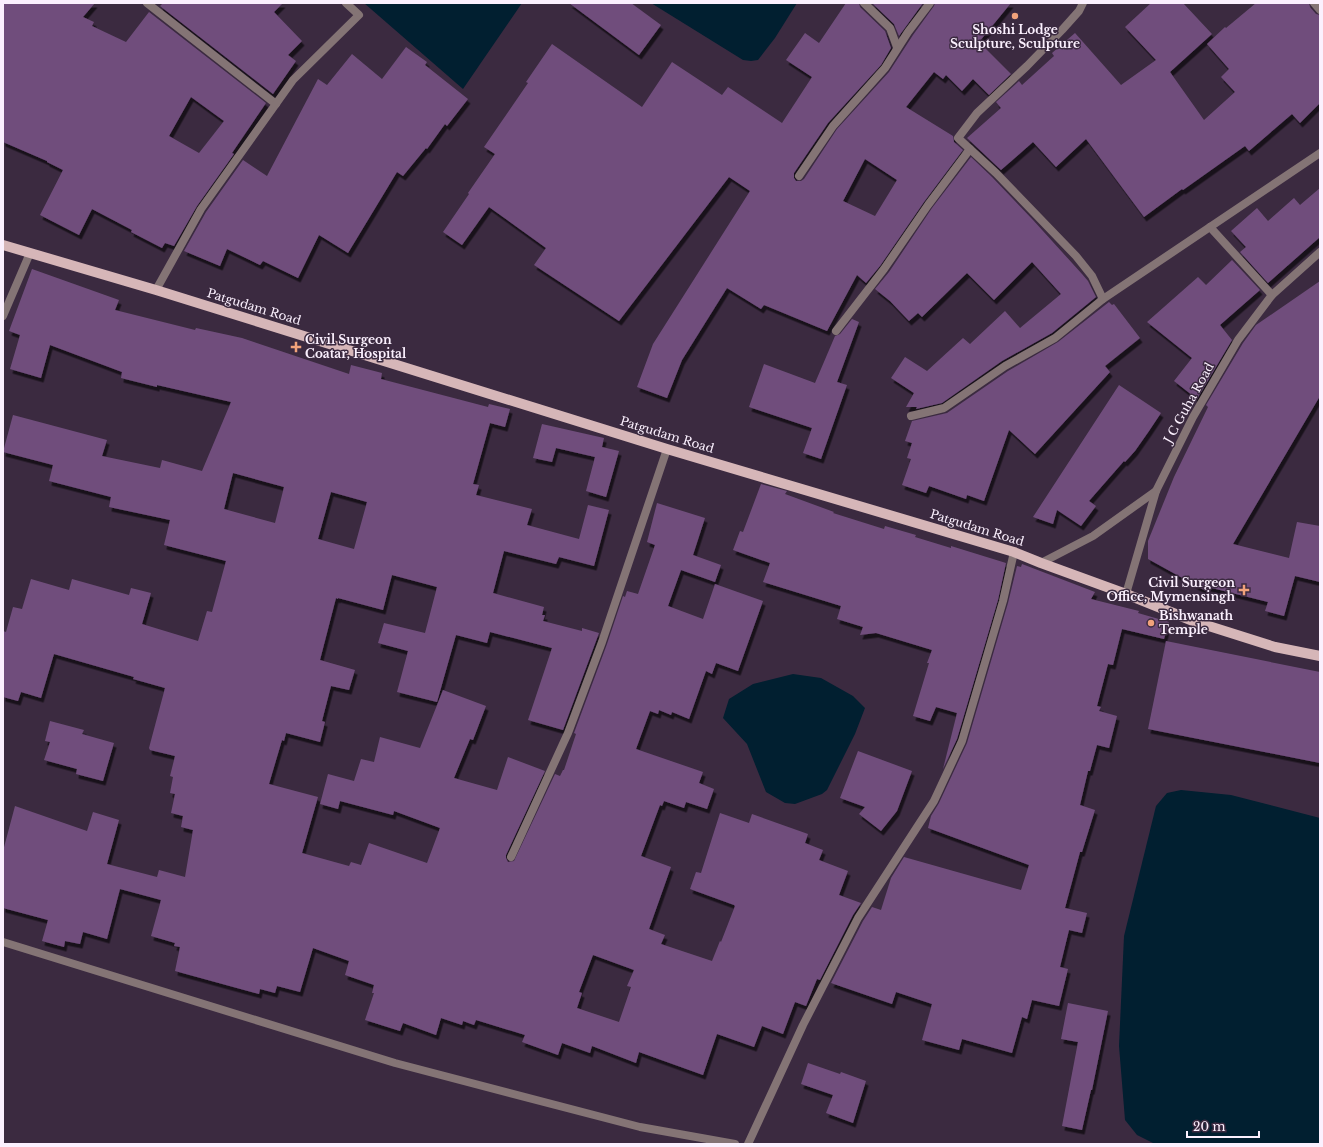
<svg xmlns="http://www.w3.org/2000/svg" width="1323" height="1147" font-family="'Libre Baskerville',serif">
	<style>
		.water { fill: #011f30 }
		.building { fill: #704e7c; fill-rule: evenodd; filter: url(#shadow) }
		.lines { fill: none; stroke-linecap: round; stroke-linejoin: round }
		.minor { stroke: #847475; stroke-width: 8 }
		.tertiary { stroke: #847475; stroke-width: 8 }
		.primary { stroke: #d6b6b8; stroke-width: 10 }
		.poi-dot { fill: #f1a27b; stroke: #3b2a40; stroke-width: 1.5 }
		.labels { text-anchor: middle; stroke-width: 3; stroke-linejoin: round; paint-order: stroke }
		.poi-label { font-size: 12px; font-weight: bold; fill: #fbf0fe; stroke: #3b2a40; text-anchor: start }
		.street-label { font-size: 12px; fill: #fbf0fe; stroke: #3b2a40 }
	</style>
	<defs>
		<filter id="shadow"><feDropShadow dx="2.5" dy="4.5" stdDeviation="0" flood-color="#0009"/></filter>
	</defs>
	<rect width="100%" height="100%" fill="#3b2a40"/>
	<g class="water">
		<polygon points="364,3 522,3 463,89"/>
		<polygon points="651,3 797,3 775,38 758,60 751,61 743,60"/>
		<polygon points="793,674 821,678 853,696 865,708 855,734 827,790 822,794 795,804 785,803 766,792 747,744 723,718 729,699 753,684"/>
		<polygon points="1181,790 1231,795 1320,818 1320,1144 1155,1144 1137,1135 1125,1120 1119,1046 1124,936 1156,806 1167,793"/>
	</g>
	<g class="building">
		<path d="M3,3h92l-12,14 11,5 -2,4 34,16 23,-30 117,91 -34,50 2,1 -37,52 -23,40 -9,-3 -3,5 -31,-16 1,-2 -40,-21 -13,26 -39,-20 23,-45 -16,-8v-1l-44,-19zM191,97l33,24 -25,32 -30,-17z"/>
		<polygon points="163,3 283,3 274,12 302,41 288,55 296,61 273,94 160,6"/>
		<polygon points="569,3 631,3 661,25 639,55"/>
		<path d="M846,3h13l1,4 25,24 6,17 -10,17 -53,58 -34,50v5l2,3h5l3,-2 33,-50 52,-57 24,-37 21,-29 1,-3h76l-32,39 32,32 -22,21 -16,-16 -11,12 -16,-16 -3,4 -9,-7 -28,35 47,29 1,6 9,8 -39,52 -44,64 -14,17 -9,-8 -30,56 -63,-26 -3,4 -34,-21 -45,72 -15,38 -30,-11 16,-43 97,-153 -21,-14 -110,144 -85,-56 12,-17 -57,-41 -27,38 -19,-13 26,-38 -1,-1 27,-39 -11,-7 44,-64 -2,-1 26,-38 90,63 30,-45 50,33 6,-8 54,36 30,-46 -26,-17 19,-27 14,10zM865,159l32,21 -22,36 -32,-15z"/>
		<polygon points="872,3 923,3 899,36 894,24"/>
		<polygon points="1151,3 1183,3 1212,34 1170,72 1204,120 1235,92 1221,77 1229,69 1207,44 1225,27 1226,28 1256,3 1309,3 1310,7 1316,14 1320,15 1320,103 1300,123 1292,114 1249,151 1245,146 1183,190 1182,189 1144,217 1086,139 1056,167 1033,142 1001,170 967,138 1001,108 996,102 1019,81 1022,85 1054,56 1052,53 1075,33 1121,85 1156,60 1125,27"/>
		<polygon points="406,47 427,62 425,65 468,99 447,126 445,124 427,149 426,148 403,176 397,172 348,253 319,235 298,278 263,261 260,265 227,249 220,266 184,251 206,212 243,160 267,176 318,79 327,85 352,54 382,79"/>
		<polygon points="971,157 992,177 1033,220 1082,274 1088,281 1096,297 1052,333 1002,361 942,403 916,409 917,407 906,407 914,393 891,378 905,357 927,371 963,338 970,344 1005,311 1020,328 1061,294 1032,262 994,300 967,273 922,317 918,313 909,321 890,301 875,289 889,272 932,208"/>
		<polygon points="1320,188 1320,237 1268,283 1240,252 1246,247 1231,231 1257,208 1268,221 1294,198 1300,205"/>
		<polygon points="1232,260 1260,290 1220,325 1232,340 1197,399 1174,381 1192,358 1147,322 1198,277 1206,285"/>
		<path d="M32,269l87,31 -4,10 80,20 1,-2 46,10 107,36 2,-9 31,8 -1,6 107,28 1,-3 21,5 -5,18 -15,-4 -17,61 6,1 -3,10 56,14 -5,16 52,14 9,-34 21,5 -15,56 -35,-9 -3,7 -52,-13 -11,42 51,14 -2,8h3l-2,6 39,10v-3l17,5 -36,97 -35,-10 24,-72 -62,-16 -3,11 -31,-8 -19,67 -40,-10 11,-41 -30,-8 6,-20 41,10 12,-46 -45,-12 -9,35 -45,-12v1l-2,-1 -16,62 35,10 -6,20 -18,-4 -9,35 3,1 -5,20 -34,-9 -2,8 -2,-1 -13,44 49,13 -16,56 47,13 2,-4 10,3 8,-22 58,20 13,-35 -46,-17 -1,4 -53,-14 -2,8 -18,-5 8,-30 26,7 7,-22 13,3 6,-25 40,11 23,-58 43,16 -13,34 -3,-1 -16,39 43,12 11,-33 37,14 -39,84v3l2,4 6,-1 41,-87 5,2 3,-6h1l12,-36 -2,-1 33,-89 16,-48 2,1 2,-6 11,3 17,-49 -8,-3 10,-39 48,15 -12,37 28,10 -6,17 -34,-12 -13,36 35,13 12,-35 48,17 -25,70 -22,-8 -4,11 -6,-3 -17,48 -17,-7 -1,3 -12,-5 -1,4 -8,-3 -14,38 67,23 -4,11 15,6 -7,20 -21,-7 -2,6 -20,-7 -2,5 -2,-1 -19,51 30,11 -22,62 16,6 -4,9 51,17 8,-20 1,1 14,-36 -1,-1 -44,-16 6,-17 5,1 19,-60 29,10 3,-9 56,20 -3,9 18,7 -4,10 29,11 -9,24 22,8 -8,12 -33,65 -3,-1 -11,27 -11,-4 -12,32 -21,-8 -8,21 -37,-13 -14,41 -64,-23 -3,11 -44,-17 -2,7 -28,-10 -4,12 -36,-13 3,-7 -49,-15 -2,5 -11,-4 -1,4 -21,-7 -5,17 -33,-12 -3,8 -35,-11 9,-27h-2l2,-8 -29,-10 4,-14 -36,-13 -13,44 -23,-6 -2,7 -15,-4 -1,5 -84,-23 5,-24 -6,-1 1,-3 -24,-7 10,-36 -41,-11 -13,50 -24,-7 -3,12 -15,-3 -1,6 -22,-6 6,-21 -45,-12v-57l12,-45 72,25 6,-19 26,8 -12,44 50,13 2,-7 26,7 8,-47 -12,-3 2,-11 -12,-3 4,-19 -5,-1 3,-16 -3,-1 5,-20 -25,-6 -1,-2 16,-60 -32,-9 1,-2 -80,-23 -13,44 -20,-6 -3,9 -15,-4v-66l3,1 7,-25 9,2 9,-30 38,11 3,-11 57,16 2,-7 20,5 -9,31 56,17 9,-30 5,1 14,-51 -62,-16 6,-25 -61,-13 2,-10 -62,-16 4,-16 -50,-13 10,-37 94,25 -5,16 58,12 2,-8 40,11 29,-69 -74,-17v2l-36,-9 1,-6 -72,-27 -9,33 -31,-9 10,-34 -11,-4zM233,473l51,14 -9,36 -51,-14zM331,492l36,10 -13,47 -36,-10zM593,955l41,15 -7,16 4,1 -12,35 -42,-14 5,-15 -3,-1z"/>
		<polygon points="1320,281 1320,396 1233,544 1289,558 1297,522 1320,526 1320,582 1295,576 1284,616 1265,611 1268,602 1208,587 1206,591 1148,559 1148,541 1174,477 1208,407 1206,405 1243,343 1256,325"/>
		<polygon points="1109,302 1112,305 1114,304 1140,338 1105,366 1110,372 1035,454 1009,430 984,501 967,495 966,499 929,486 926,493 902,485 911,459 907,458 912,443 905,441 912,421 947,413 1008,371 1058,342"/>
		<polygon points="852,319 859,322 837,382 847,385 821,459 803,453 812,428 749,407 764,364 815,383 835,336 840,334"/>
		<polygon points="1119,385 1161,413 1149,431 1135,451 1125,462 1124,461 1089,501 1096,506 1081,526 1057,510 1053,524 1033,517"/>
		<polygon points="542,424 604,438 602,447 619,451 606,497 586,491 595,457 556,448 552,462 533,458"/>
		<polygon points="761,484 787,491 785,494 834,512 833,513 884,529 885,526 916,535 915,537 951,548 951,546 1006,563 998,600 957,739 943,769 957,713 936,707 930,721 913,716 929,663 927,663 932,650 876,633 860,635 863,627 837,619 841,606 763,582 770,563 733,550 740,531 743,532"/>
		<polygon points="1022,564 1095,592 1091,599 1139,611 1138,613 1169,622 1164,639 1122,629 1113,665 1108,664 1097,706 1101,707 1099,711 1117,716 1109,748 1097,745 1090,771 1088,771 1080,805 1095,810 1082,852 1080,852 1065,908 1087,913 1082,933 1069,930 1060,967 1068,969 1059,1006 1032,1000 1027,1019 1022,1017 1012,1053 962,1039 959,1050 922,1040 932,1004 896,992 892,1004 831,983 863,921 872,907 881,910 891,878 904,857 1021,890 1029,865 928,828 931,816 939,803 967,743 1008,603 1017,566 1021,567"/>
		<polygon points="1166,641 1320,672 1320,763 1148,729"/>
		<polygon points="50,721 84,730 82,734 114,743 103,781 76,774 77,769 44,760 50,742 45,741"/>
		<polygon points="858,751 912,771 897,811 881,831 859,814 865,807 840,798"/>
		<polygon points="1068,1003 1108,1011 1092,1090 1091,1090 1082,1130 1062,1126 1078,1042 1061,1039"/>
		<polygon points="808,1063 840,1074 841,1072 866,1081 853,1123 826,1113 833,1095 801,1084"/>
	</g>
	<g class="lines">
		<g class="minor">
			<polyline points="147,3 276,104"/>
			<polyline points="864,3 890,28 897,47"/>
			<polyline points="1314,3 1320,10"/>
			<polyline points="799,176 833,126 885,68 908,32 930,3"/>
			<polyline points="1210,227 1272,295"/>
			<polyline points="156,290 201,209 293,80 359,15 346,3"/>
			<polyline points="1103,299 1320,153"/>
			<polyline points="3,316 30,253"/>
			<polyline points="836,331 884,269 928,205 970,149"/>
			<polyline points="911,416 944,408 1005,366 1055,338 1103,299 1092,276 1076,256 996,173 958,138 977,113 1027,66 1062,30 1079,11 1083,3"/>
			<polyline points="511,857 568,733 602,642 667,449"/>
			<polyline points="3,942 395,1063 640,1127 735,1144"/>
			<polyline points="748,1144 803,1025 858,918 934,801 962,741 1003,601 1014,552"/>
		</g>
		<g class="tertiary">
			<polyline points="1041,563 1093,536 1156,491"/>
			<polyline points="1126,594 1156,491 1193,417 1238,340 1272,295 1320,252"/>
		</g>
		<polyline class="primary" points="3,245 156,290 667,449 1014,552 1041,563 1126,594 1193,621 1275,647 1320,656"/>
	</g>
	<g class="poi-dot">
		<circle cx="1015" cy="16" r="4"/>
		<path d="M294 341h4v4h4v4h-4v4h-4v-4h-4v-4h4z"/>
		<path d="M1242 584h4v4h4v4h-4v4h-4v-4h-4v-4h4z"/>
		<circle cx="1151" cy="623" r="4"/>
	</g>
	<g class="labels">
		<g class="poi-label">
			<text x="1015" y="34" text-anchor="middle">Shoshi Lodge<tspan x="1015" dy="14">Sculpture, Sculpture</tspan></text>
			<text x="305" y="344">Civil Surgeon<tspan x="305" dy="14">Coatar, Hospital</tspan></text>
			<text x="1235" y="587" text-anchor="end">Civil Surgeon<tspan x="1235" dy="14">Office, Mymensingh</tspan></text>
			<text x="1159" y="620">Bishwanath<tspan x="1159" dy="14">Temple</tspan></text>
		</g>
		<g class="street-label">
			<text transform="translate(254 307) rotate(17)" y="4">Patgudam Road</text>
			<text transform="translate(1189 403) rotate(-61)" y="4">J C Guha Road</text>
			<text transform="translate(667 435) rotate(17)" y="4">Patgudam Road</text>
			<text transform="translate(977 528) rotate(17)" y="4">Patgudam Road</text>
		</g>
	</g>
	<rect width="1323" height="1147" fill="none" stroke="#fbf0fe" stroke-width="8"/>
	<path d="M1187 1131v6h72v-6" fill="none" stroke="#fbf0fe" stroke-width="2"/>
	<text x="1193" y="1131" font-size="12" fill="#fbf0fe" stroke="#3b2a40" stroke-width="3" paint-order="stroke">20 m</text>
</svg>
